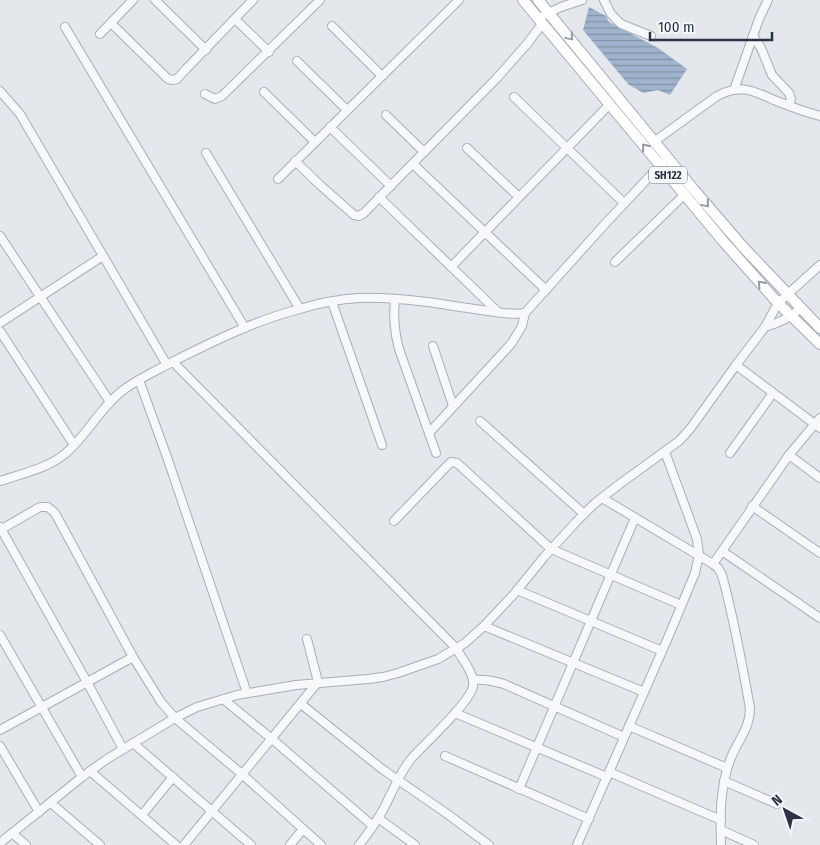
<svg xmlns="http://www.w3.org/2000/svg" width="820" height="845" font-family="'Fira Sans Condensed',sans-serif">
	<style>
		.water { fill: url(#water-rules) }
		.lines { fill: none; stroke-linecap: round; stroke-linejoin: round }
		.minor-casing { stroke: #a9aeb7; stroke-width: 10 }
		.major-casing { stroke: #a3abb8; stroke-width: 12 }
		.minor { stroke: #f7f8fa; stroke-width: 8 }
		.major { stroke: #fff; stroke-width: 10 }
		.oneway { stroke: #959aa2 }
		.labels { text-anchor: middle; stroke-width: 5; stroke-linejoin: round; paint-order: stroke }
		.shield { fill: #f4f6f9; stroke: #676e7b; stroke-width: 1 }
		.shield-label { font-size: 11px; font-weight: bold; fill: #2b3445 }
	</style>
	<defs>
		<pattern id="water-rules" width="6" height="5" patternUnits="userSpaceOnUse" patternTransform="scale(1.25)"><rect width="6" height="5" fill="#9fb4cc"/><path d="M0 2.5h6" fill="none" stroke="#8293a7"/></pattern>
	</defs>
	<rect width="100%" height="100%" fill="#e4e7ec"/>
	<polygon class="water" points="589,7 606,16 609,22 658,48 687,69 670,95 658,90 643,93 628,84 583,30"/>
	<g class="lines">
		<g class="minor-casing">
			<g id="minor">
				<polyline points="155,0 206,50"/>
				<polyline points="604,0 611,14 621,24 651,36"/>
				<polyline points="544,15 561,7 582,0"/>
				<polyline points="235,19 269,52"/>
				<polyline points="111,23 168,79 173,80 177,79 186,69 253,0"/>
				<polyline points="332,26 382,76"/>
				<polyline points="65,27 245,328"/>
				<polyline points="100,34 133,0"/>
				<polyline points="753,36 761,48 772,75 789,93 791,99 789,105"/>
				<polyline points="297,61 347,110"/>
				<polyline points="734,90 759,19 768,0"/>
				<polyline points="0,91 20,114 167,365"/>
				<polyline points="264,92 315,142"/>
				<polyline points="205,94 215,99 222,96 320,0"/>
				<polyline points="514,97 624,203"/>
				<polyline points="386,115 424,152"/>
				<polyline points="330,127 391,186"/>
				<path d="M655,141l62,-45c24,-12 35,-6 57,4 15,6 31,12 46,16"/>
				<polyline points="467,148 519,197"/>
				<polyline points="206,153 300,309"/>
				<polyline points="295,161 320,185 354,215 359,216 364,213 496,79 527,44 542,24"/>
				<polyline points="413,164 546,290"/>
				<polyline points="278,179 459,0"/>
				<polyline points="379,197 498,312"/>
				<polyline points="0,236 110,402"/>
				<polyline points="615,262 684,195"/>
				<polyline points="451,267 610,104"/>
				<path d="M395,299c-2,18 -1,32 4,50l37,104"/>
				<polyline points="332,302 382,445"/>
				<polyline points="0,323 103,256"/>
				<path d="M765,327c14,-4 25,-9 36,-19"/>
				<polyline points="0,331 74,445"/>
				<polyline points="433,346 453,406"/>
				<path d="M173,362l283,286c6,11 19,26 17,38 -3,17 -49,58 -62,73 -12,15 -19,34 -28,51 -7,12 -15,24 -24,35"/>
				<polyline points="736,365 820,428"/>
				<polyline points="139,380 167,457 247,693"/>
				<polyline points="480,421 584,514"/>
				<polyline points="429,433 511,344 522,326 525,313"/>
				<polyline points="730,453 773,393"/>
				<polyline points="789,455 820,478"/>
				<path d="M0,481c21,-7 49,-13 66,-28 21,-18 34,-45 56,-62 15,-12 34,-20 52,-30 40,-20 82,-41 126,-52 19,-6 40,-10 59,-11 32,-1 64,3 95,8 13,2 27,4 41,6 10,1 20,3 30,1l80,-89 59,-63"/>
				<path d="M602,498l111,66 5,4 4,7c12,44 20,88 28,133 0,23 -15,35 -21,55 -9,27 -9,54 -8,82"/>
				<polyline points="752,506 820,553"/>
				<polyline points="394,521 446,467 451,462 457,463 551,549 681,605"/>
				<polyline points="0,527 87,682 123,749"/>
				<polyline points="0,530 40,507 48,507 55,513 133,657 161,702 175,718 243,775 321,845"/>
				<polyline points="722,551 820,618"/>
				<polyline points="713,564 789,455 820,418"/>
				<polyline points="517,590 662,651"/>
				<polyline points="484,626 644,692"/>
				<polyline points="0,635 82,777"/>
				<path d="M473,680c12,-1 20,1 31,4l120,53"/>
				<polyline points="223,699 272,739 373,826"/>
				<polyline points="301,704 382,769 446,813 489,845"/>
				<polyline points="455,713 607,777"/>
				<polyline points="629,726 727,768"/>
				<polyline points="0,730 133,657"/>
				<polyline points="133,743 251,845"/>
				<polyline points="0,746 39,812"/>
				<polyline points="445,756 589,819"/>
				<polyline points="90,771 176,845"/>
				<polyline points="609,772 721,820"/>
				<polyline points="724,781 777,804"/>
				<polyline points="519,789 635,518"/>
				<polyline points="51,803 100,845"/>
				<polyline points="142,815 173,777"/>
				<polyline points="378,818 415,845"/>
				<polyline points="721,830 754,845"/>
				<polyline points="12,833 26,845"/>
				<polyline points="0,843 82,777 107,759 175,718 197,707 237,695 296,685 368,679 383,677 398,673 438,659 465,643 484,626 514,594 544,557 576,522 594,504 621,483 679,441 690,429 736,365 765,327 778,303 820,265"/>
				<polyline points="184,845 318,682 307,639"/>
				<polyline points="290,845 303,829"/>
				<polyline points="577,845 670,633 695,573 699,555 697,539 665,452"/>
			</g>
		</g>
		<g class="major-casing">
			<g id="major">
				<polyline points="523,0 723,241 778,303 820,344"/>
				<polyline points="538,0 694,190 743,247 820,328"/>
			</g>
		</g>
		<use href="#minor" class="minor"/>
		<use href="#major" class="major"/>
	</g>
	<defs><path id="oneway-chevron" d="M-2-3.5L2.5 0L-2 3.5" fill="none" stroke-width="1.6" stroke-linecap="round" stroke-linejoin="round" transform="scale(1.25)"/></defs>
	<g class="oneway">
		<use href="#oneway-chevron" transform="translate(570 37) rotate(50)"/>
		<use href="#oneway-chevron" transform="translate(645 147) rotate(-129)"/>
		<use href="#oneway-chevron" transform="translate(706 204) rotate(50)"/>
		<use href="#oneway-chevron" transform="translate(761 284) rotate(-132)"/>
	</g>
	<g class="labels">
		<rect class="shield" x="649" y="166.5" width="38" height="17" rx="4"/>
		<g class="shield-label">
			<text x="668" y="179">SH122</text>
		</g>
	</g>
	<g transform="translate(785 810) rotate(320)" stroke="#f4f6f9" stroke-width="4" paint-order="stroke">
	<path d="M0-4L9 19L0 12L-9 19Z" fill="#2b3445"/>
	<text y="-8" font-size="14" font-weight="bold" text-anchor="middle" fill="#2b3445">N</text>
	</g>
	<path d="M650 32v8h122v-8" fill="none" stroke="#2b3445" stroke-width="2.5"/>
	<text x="658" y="32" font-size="15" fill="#2b3445" stroke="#f4f6f9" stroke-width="4" paint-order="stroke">100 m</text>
</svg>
